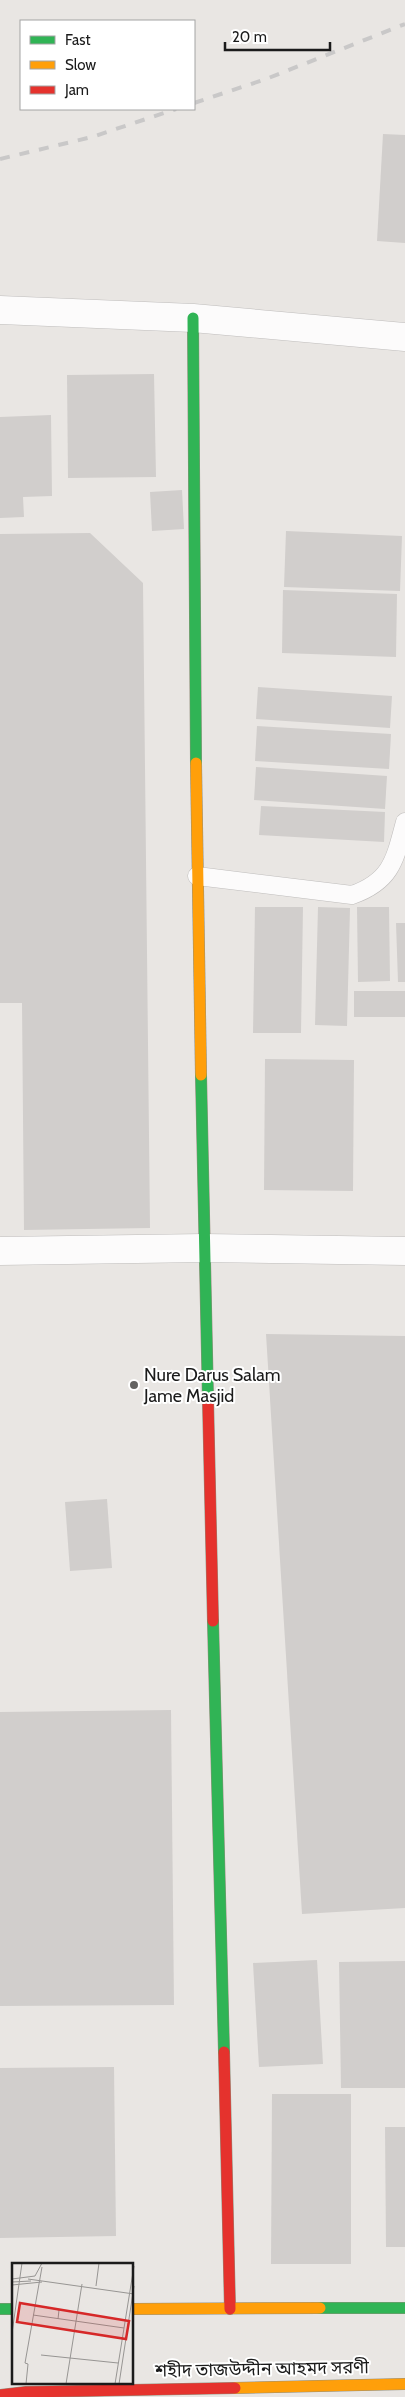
<svg xmlns="http://www.w3.org/2000/svg" width="405" height="2397" font-family="Cabin,'Noto Sans Bengali',sans-serif">
	<style>
		.building { fill: #d1cecc }
		.lines { fill: none; stroke-linecap: round; stroke-linejoin: round }
		.lane-casing { stroke: #bfbdbc; stroke-width: 19 }
		.street-casing { stroke: #bfbdbc; stroke-width: 29 }
		.fast-casing { stroke: #928f7c; stroke-width: 12 }
		.slow-casing { stroke: #928f7c; stroke-width: 12 }
		.jam-casing { stroke: #928f7c; stroke-width: 12 }
		.lane { stroke: #fcfbfb; stroke-width: 18 }
		.street { stroke: #fcfbfb; stroke-width: 28 }
		.fast { stroke: #30b455; stroke-width: 11 }
		.slow { stroke: #ff9f0a; stroke-width: 11 }
		.jam { stroke: #e5322d; stroke-width: 11 }
		.rail { stroke: #c9c8c8; stroke-width: 4; stroke-dasharray: 10 10; stroke-linecap: butt }
		.poi-dot { fill: #636261; stroke: #fff; stroke-width: 2 }
		.labels { text-anchor: middle; stroke-width: 4; stroke-linejoin: round; paint-order: stroke }
		.poi-label { font-size: 18px; fill: #1b1b1b; stroke: #fff; text-anchor: start }
		.street-label { font-size: 18px; fill: #1b1b1b; stroke: #fff }
		.inset-road { fill: none; stroke: #979593; stroke-width: 1 }
		.view { fill: #d62828; fill-opacity: 0.15; stroke: #d62828; stroke-width: 2.5 }
		.inset-edge { fill: none; stroke: #1b1b1b; stroke-width: 2.5 }
	</style>
	<rect width="100%" height="100%" fill="#e9e6e3"/>
	<g class="building">
		<polygon points="383,134 405,135 405,243 377,241"/>
		<polygon points="154,374 156,477 68,478 67,375"/>
		<polygon points="51,415 52,496 23,497 24,517 0,518 0,417"/>
		<polygon points="182,490 184,529 152,531 150,492"/>
		<polygon points="286,531 402,536 400,591 284,587"/>
		<polygon points="90,533 143,583 150,1228 24,1230 22,1003 0,1003 0,534"/>
		<polygon points="283,590 397,594 396,657 282,653"/>
		<polygon points="258,687 392,696 390,728 256,719"/>
		<polygon points="257,726 391,734 389,769 255,761"/>
		<polygon points="256,767 387,776 385,809 254,800"/>
		<polygon points="261,806 385,812 384,842 259,835"/>
		<polygon points="255,907 303,907 301,1033 253,1033"/>
		<polygon points="318,907 350,908 347,1026 315,1025"/>
		<polygon points="357,907 389,907 390,981 358,982"/>
		<polygon points="396,923 405,923 405,982 398,982"/>
		<rect x="354" y="991" width="51" height="26"/>
		<polygon points="265,1059 354,1060 353,1191 264,1190"/>
		<polygon points="266,1334 405,1336 405,1908 302,1914"/>
		<polygon points="107,1499 112,1568 70,1571 65,1502"/>
		<polygon points="171,1710 174,2005 0,2006 0,1712"/>
		<polygon points="317,1960 323,2064 259,2067 253,1963"/>
		<polygon points="405,1961 405,2088 341,2088 339,1962"/>
		<polygon points="114,2067 116,2236 0,2238 0,2068"/>
		<polygon points="272,2094 351,2094 351,2264 271,2264"/>
		<polygon points="385,2127 405,2127 405,2247 386,2247"/>
	</g>
	<g class="lines">
		<g class="lane-casing">
			<path id="lane" d="M197,876l155,19c40,-14 43,-36 53,-73"/>
		</g>
		<g class="street-casing">
			<g id="street">
				<polyline points="0,310 193,318 405,337"/>
				<polyline points="0,1251 204,1248 405,1251"/>
			</g>
		</g>
		<g class="fast-casing">
			<g id="fast">
				<polyline points="193,318 196,763"/>
				<polyline points="201,1075 208,1400"/>
				<polyline points="213,1621 224,2052"/>
				<polyline points="320,2308 405,2308"/>
				<polyline points="0,2309 14,2309"/>
			</g>
		</g>
		<g class="slow-casing">
			<g id="slow">
				<polyline points="196,763 201,1075"/>
				<polyline points="132,2309 320,2308"/>
				<polyline points="235,2388 405,2384"/>
			</g>
		</g>
		<g class="jam-casing">
			<g id="jam">
				<polyline points="208,1400 213,1621"/>
				<polyline points="224,2052 230,2309"/>
				<polyline points="0,2395 26,2392 235,2388"/>
			</g>
		</g>
		<use href="#lane" class="lane"/>
		<use href="#street" class="street"/>
		<use href="#fast" class="fast"/>
		<use href="#slow" class="slow"/>
		<use href="#jam" class="jam"/>
		<g class="rail">
			<polyline points="194,103 266,79 405,24"/>
			<polyline points="0,159 92,137 176,109"/>
		</g>
	</g>
	<circle class="poi-dot" cx="134" cy="1385" r="5"/>
	<g class="labels">
		<g class="poi-label">
			<text x="144" y="1381">Nure Darus Salam<tspan x="144" dy="21">Jame Masjid</tspan></text>
		</g>
		<g class="street-label">
			<text transform="translate(262 2369) rotate(-1)" y="6">শহীদ তাজউদ্দীন আহমদ সরণী</text>
		</g>
	</g>
	<g transform="translate(12 2263)">
		<rect width="121" height="121" fill="#e9e6e3"/>
		<path class="inset-road" d="M0,16l23,-3 7,-13M16,16l106,15M0,19l19,-1M0,22l30,-3M84,23l3,-23M33,44l14,3 -1,9M21,52l91,13M0,70l10,-70M29,92l77,8M14,121l2,-20 -3,-1 17,-96M54,121l16,-100M103,121l19,-118M107,121l15,-98"/>
		<path class="view" d="M8,40l109,18 -3,18 -109,-17z"/>
		<rect width="121" height="121" class="inset-edge"/>
	</g>
	<rect x="20" y="20" width="175" height="90" fill="#ffffff" stroke="#a4a4a4"/>
	<rect x="30" y="36" width="25" height="8" fill="#30b455" stroke="#a4a4a4"/>
	<text x="65" y="45" font-size="15" fill="#1b1b1b">Fast</text>
	<rect x="30" y="61" width="25" height="8" fill="#ff9f0a" stroke="#a4a4a4"/>
	<text x="65" y="70" font-size="15" fill="#1b1b1b">Slow</text>
	<rect x="30" y="86" width="25" height="8" fill="#e5322d" stroke="#a4a4a4"/>
	<text x="65" y="95" font-size="15" fill="#1b1b1b">Jam</text>
	<path d="M225 42v8h105v-8" fill="none" stroke="#1b1b1b" stroke-width="2.5"/>
	<text x="232" y="42" font-size="15" fill="#1b1b1b" stroke="#ffffff" stroke-width="4" paint-order="stroke">20 m</text>
</svg>
